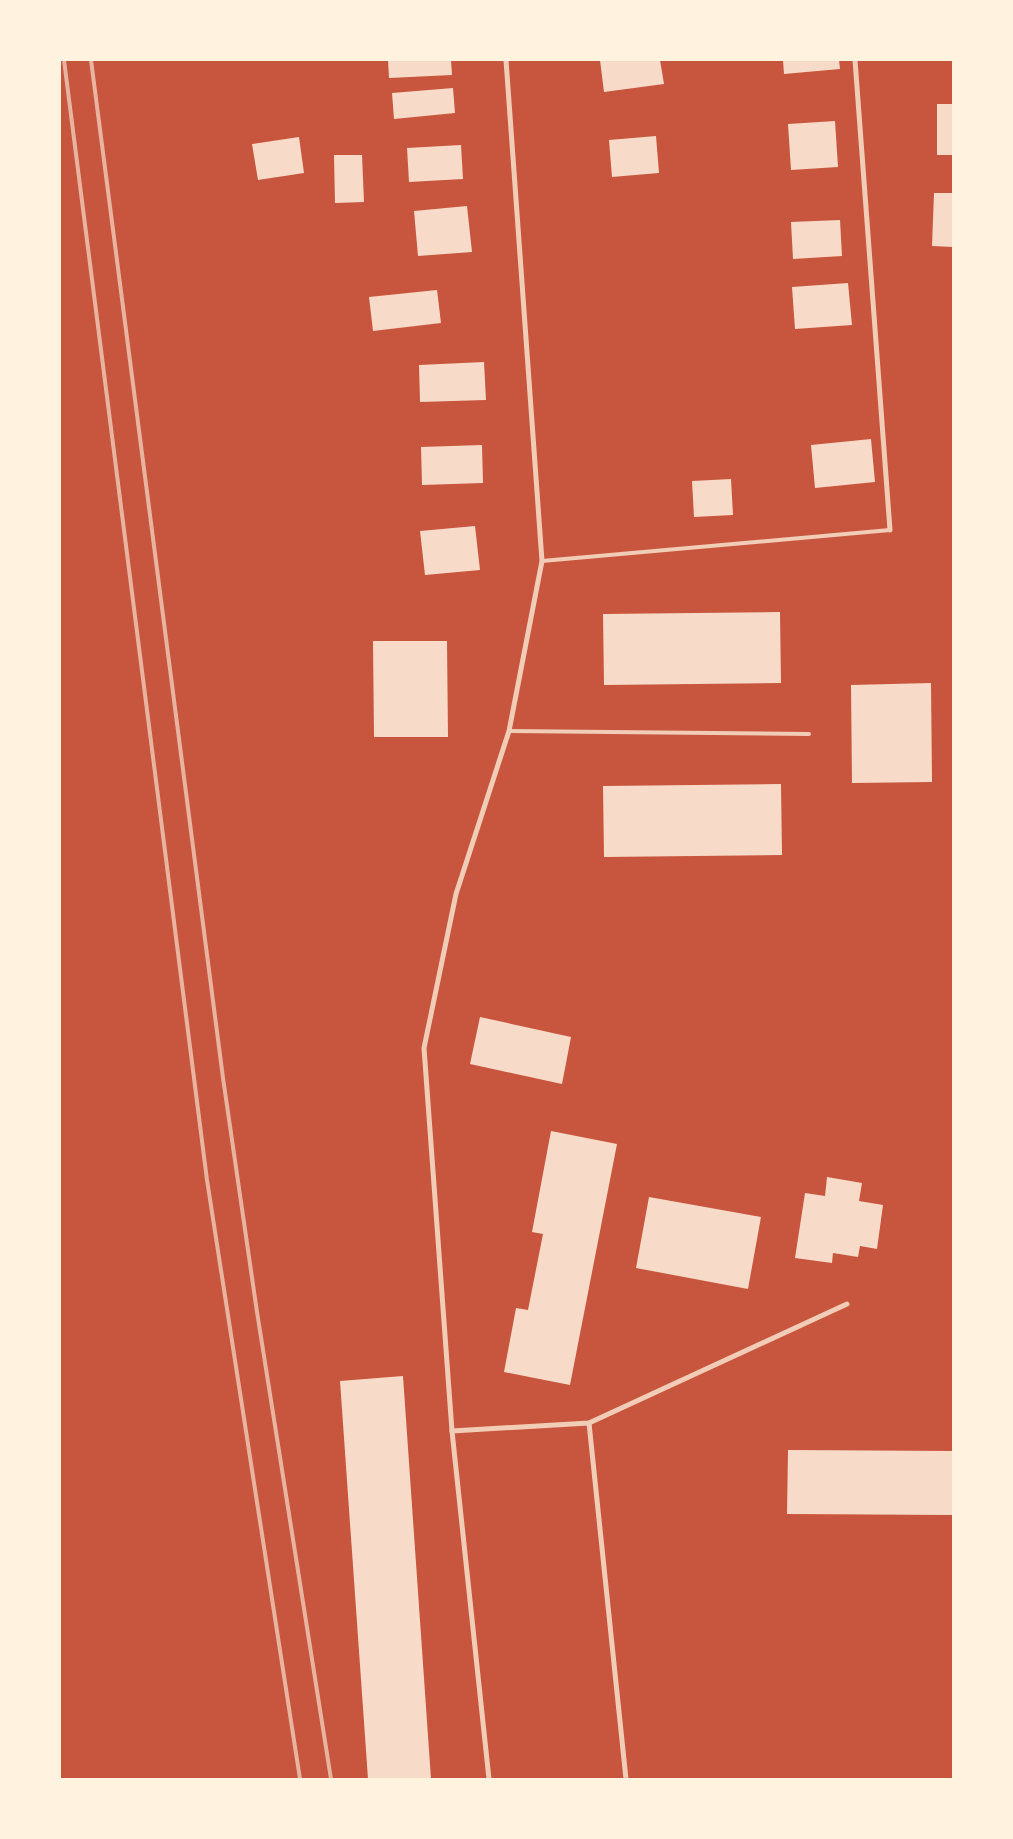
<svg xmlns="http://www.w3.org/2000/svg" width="1013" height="1839" font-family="'Source Serif 4',serif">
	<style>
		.building { fill: #f7dbc8 }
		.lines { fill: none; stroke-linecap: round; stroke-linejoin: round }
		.service { stroke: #f1ccb7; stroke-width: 4 }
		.minor { stroke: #f1ccb7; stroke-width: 5 }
		.rail { stroke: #e9b49f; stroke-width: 4 }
	</style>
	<rect width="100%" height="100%" fill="#c8553d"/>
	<g class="building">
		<polygon points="388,60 451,60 452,75 389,78"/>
		<polygon points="600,60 660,60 664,84 604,92"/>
		<polygon points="783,60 839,60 840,69 784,74"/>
		<polygon points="453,88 455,113 394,119 392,93"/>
		<rect x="937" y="104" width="16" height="51"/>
		<polygon points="835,121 838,167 791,170 788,124"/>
		<polygon points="656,136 659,173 612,177 609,140"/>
		<polygon points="299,137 304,173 258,180 252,144"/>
		<polygon points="461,145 463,179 409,182 407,148"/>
		<polygon points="334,155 362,155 364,202 335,203"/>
		<polygon points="934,193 953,193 953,247 932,246"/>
		<polygon points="467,206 472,252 418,256 414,211"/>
		<polygon points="840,220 842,256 793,259 791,222"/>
		<polygon points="848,283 852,325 795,329 792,287"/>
		<polygon points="437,290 441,323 373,331 369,297"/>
		<polygon points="484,362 486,400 420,402 419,365"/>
		<polygon points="871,439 875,482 815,488 811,445"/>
		<polygon points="482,445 483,483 422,485 421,447"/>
		<polygon points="731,479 733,515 694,517 692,481"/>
		<polygon points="475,526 480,570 425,575 420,531"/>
		<polygon points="780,612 781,683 604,685 603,614"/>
		<polygon points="373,641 447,641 448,737 374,737"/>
		<polygon points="931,683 932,782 852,783 851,685"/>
		<polygon points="781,784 782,855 604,857 603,786"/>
		<polygon points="480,1017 571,1037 562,1084 470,1064"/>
		<polygon points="551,1131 617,1144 570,1385 504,1372 516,1308 528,1310 543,1234 532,1232"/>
		<polygon points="827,1177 862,1183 859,1201 883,1205 877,1249 860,1246 858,1257 833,1253 832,1263 795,1258 805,1193 825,1196"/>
		<polygon points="649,1197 761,1217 748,1289 636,1268"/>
		<polygon points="403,1376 431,1779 368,1779 340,1381"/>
		<polygon points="788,1450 953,1451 953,1515 787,1514"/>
	</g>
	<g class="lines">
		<g class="service">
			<polyline points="542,561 890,530"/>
			<polyline points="509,731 809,734"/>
		</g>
		<g class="minor">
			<polyline points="855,60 890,530"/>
			<polyline points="589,1423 626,1779"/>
			<polyline points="452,1431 589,1423 847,1304"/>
			<polyline points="489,1779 452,1431 424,1048 456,894 509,731 542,561 506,60"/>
		</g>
		<g class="rail">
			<polyline points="64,60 207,1180 300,1779"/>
			<polyline points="91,60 223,1078 257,1312 331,1779"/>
		</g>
	</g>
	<rect width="1013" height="1839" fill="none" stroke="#fff3e0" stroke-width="122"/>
</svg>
